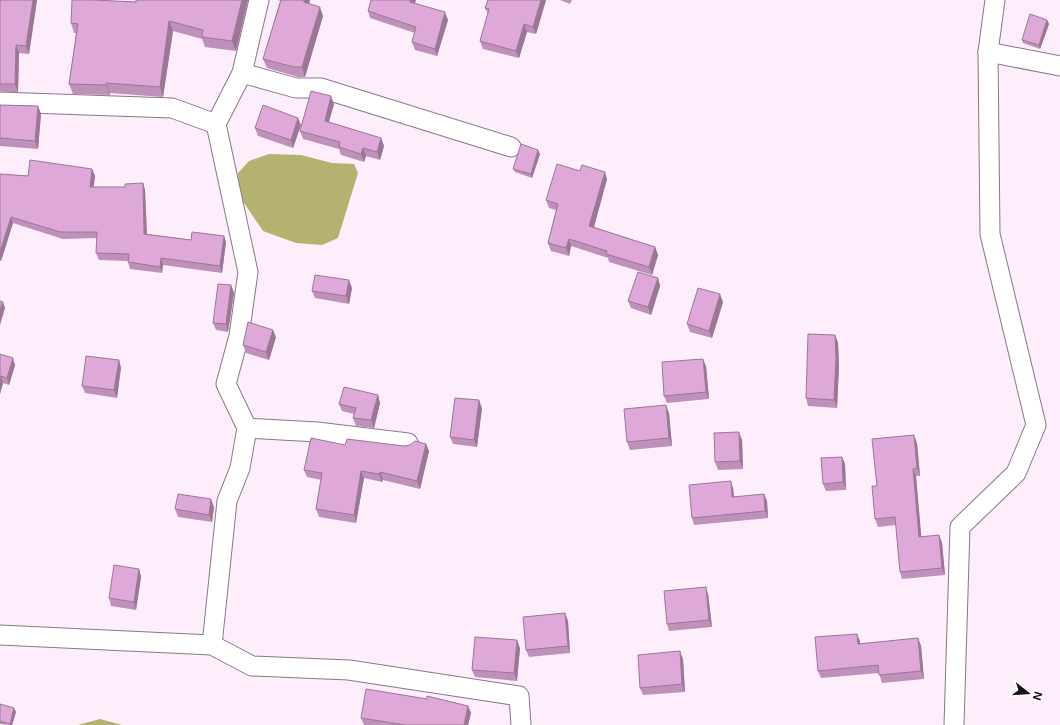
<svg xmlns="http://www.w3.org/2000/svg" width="1060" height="725" font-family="Inter,sans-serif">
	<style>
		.water { fill: #b4b26f }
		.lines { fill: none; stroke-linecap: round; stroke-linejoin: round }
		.minor-casing { stroke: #877885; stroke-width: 21 }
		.minor { stroke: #fff; stroke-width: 19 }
		.wall { fill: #bf90ba }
		.shaded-wall { fill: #9b7697 }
		.building { fill: #dea8d8; stroke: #9b7697 }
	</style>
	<rect width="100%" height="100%" fill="#feeefc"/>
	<g class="water">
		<polygon points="269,154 301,155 332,163 354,164 358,173 338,238 322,245 296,243 263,231 240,197 238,173 249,161"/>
		<polygon points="100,719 122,725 78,725"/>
	</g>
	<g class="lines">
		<g class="minor-casing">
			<g id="minor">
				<polyline points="988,52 1060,66"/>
				<polyline points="242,73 296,88 321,88 511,147"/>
				<polyline points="0,102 172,108 216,124"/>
				<polyline points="247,428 317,432 408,443"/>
				<polyline points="0,635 212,645 252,666 349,670 519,696 521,725"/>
				<polyline points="212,645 227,501 240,468 247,428 226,384 239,336 248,272 216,124 242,73 259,0"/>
				<polyline points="954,725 960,527 1016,473 1036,425 990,234 988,52 995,0"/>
			</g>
		</g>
		<use href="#minor" class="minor"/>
	</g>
	<g class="wall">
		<polygon points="0,0 37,0 29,54 19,53 18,92 0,92"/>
		<polygon points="98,0 136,2 248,0 236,51 205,47 202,39 173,31 163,97 110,93 110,95 73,94 69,84 76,33 74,33 71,23"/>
		<polygon points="278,0 310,0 309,3 323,16 305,77 298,77 267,68 263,59 280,1"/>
		<polygon points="488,0 546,0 536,34 527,32 519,58 483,49 480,41 488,14 485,8"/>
		<polygon points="560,0 572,0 570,4"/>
		<polygon points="415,3 448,20 437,56 415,50 412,42 415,33 370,18 368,11"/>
		<polygon points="1047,20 1049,24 1040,49 1023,43 1022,40"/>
		<polygon points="334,104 329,122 381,138 384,146 380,160 366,156 364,162 341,155 339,149 303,139 300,131"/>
		<polygon points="0,105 38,106 41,114 38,149 0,146"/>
		<polygon points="301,125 293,148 258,136 255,128"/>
		<polygon points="540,154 532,178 515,172 513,169"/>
		<polygon points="92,169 95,176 93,187 125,187 143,183 145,190 147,234 191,240 224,236 226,242 222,273 163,265 162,273 130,269 128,262 128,261 99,260 96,253 97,238 63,239 13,223 1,261 0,261 0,174 28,176"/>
		<polygon points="607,179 594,227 655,247 658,255 652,275 609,262 608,258 571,246 569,256 551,251 548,243 556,210 549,208 546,200"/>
		<polygon points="658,278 660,286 651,315 631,308 628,301"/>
		<polygon points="231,285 234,293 228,332 216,330 213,323"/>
		<polygon points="352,288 349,304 315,298 312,291"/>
		<polygon points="723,302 712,338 690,332 687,324"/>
		<polygon points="835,335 838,343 839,366 837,408 808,406 806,398"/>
		<polygon points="276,337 269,360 246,353 243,345"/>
		<polygon points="0,354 15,365 9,385 3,383 0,394"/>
		<polygon points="706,366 709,399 667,403 664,396"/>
		<polygon points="121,367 117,398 85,393 82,386"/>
		<polygon points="378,395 380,403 374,428 356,426 353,418 354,414 342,411 339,404"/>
		<polygon points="482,408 477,447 453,444 450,437"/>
		<polygon points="669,413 672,446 630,450 627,442"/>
		<polygon points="742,440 743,469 718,470 715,462"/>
		<polygon points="917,443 920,476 916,476 921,537 939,535 942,543 945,575 902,579 900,572 896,525 878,527 875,519 877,486"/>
		<polygon points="426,444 429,451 420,489 383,480 382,482 364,478 356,523 319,517 316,509 321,480 307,477 304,470 345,445 404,446"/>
		<polygon points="842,457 845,464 846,490 826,491 823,484"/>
		<polygon points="733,488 734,497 764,494 767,501 768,518 694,525 692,518"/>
		<polygon points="214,507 212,522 178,517 175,509"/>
		<polygon points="139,569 141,577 136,610 111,606 109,598"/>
		<polygon points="708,594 712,627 669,631 667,624"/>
		<polygon points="565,613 568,621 570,653 529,657 526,650"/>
		<polygon points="857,634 860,644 918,638 921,646 924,679 882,683 879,673 821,678 818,671"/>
		<polygon points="520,648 517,681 475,677 472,670"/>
		<polygon points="683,659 685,692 643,695 640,688"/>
		<polygon points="0,704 16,712 12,725 0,724"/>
		<polygon points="468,706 471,713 468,725 364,725 361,718"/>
	</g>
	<g class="shaded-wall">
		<polygon points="33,0 37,0 29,54 26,46"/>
		<polygon points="242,0 248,0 236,51 232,41"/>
		<polygon points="304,0 310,0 307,11 304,2"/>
		<polygon points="411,0 416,0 413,10 410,2"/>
		<polygon points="541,0 546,0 536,34 533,27"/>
		<polygon points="320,7 323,16 305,77 302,67"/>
		<polygon points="445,12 448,20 437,56 435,49"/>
		<polygon points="1047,20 1049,24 1040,49 1039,45"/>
		<polygon points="169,21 173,31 163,97 160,87"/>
		<polygon points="524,24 527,32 519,58 516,51"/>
		<polygon points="16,45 19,53 18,92 15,84"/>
		<polygon points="106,83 110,93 110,95 106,85"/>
		<polygon points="331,96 334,104 327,128 325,121"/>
		<polygon points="38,106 41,114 38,149 35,141"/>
		<polygon points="298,118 301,125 293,148 291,140"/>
		<polygon points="381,138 384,146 380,160 377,152"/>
		<polygon points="363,148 366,156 364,162 361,154"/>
		<polygon points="538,150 540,154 532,178 531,174"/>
		<polygon points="92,169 95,176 93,193 90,187"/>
		<polygon points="605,172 607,179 592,234 589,226"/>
		<polygon points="143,183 145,190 147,240 144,234"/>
		<polygon points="11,217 13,223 1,261 0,257 0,252"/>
		<polygon points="224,236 226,242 222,273 220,266"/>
		<polygon points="569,239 571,246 569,256 566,248"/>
		<polygon points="655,247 658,255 652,275 649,267"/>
		<polygon points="161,258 163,265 162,273 160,267"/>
		<polygon points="658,278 660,286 651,315 648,307"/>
		<polygon points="349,280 352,288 349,304 346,296"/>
		<polygon points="231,285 234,293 228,332 226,324"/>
		<polygon points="720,294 723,302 712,338 709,331"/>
		<polygon points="3,302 5,308 0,325 0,310"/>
		<polygon points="273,330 276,337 269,360 266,352"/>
		<polygon points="835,335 838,343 839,366 837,408 834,400"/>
		<polygon points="13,358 15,365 9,385 7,378"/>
		<polygon points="703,359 706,366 709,399 706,392"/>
		<polygon points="119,360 121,367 117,398 114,390"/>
		<polygon points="1,376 3,383 0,394 0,380"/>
		<polygon points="378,395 380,403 374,428 371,420"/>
		<polygon points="479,400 482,408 477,447 474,440"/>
		<polygon points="666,405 669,413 672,446 669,438"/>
		<polygon points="739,432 742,440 743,469 740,461"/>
		<polygon points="914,435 917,443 920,476 917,468"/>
		<polygon points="426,444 429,451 420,489 417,481"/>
		<polygon points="842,457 845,464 846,490 843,482"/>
		<polygon points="913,469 916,476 922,544 919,537"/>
		<polygon points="361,471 364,478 356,523 354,515"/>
		<polygon points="380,472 383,480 382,482 379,474"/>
		<polygon points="731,481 733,488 735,504 732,497"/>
		<polygon points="764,494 767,501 768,518 765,511"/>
		<polygon points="211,499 214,507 212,522 209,515"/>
		<polygon points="939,535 942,543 945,575 942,568"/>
		<polygon points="139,569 141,577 136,610 134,602"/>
		<polygon points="706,587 708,594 712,627 709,620"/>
		<polygon points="565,613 568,621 570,653 568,646"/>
		<polygon points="857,634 860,641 860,651 858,644"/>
		<polygon points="918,638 921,646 924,679 921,671"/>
		<polygon points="517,640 520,648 517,681 514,673"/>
		<polygon points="680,651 683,659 685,692 682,684"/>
		<polygon points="468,706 471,713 468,725 464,725"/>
		<polygon points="14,708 16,712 12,725 10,725 10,724"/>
	</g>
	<g class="building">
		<polygon points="0,0 33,0 26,46 16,45 15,84 0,84"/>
		<polygon points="72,0 93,0 136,2 136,0 242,0 232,41 202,37 203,30 169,21 160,87 106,83 106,85 69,84 78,24 71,23"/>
		<polygon points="281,0 304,0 304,2 320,7 302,67 294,67 263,59"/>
		<polygon points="371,0 411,0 410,2 445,12 435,49 412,42 416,27 368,11"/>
		<polygon points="488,0 541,0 533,27 524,24 516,51 480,41 489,9 485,8"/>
		<polygon points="1030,14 1047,20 1039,45 1022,40"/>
		<polygon points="311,91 331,96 325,121 381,138 377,152 363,148 361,154 339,147 340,142 300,131"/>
		<polygon points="0,105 38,106 35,141 0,138"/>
		<polygon points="263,105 298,118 291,140 255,128"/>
		<polygon points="521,144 538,150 531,174 513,169"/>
		<polygon points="30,160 92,169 90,187 125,187 125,184 143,183 144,234 191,240 192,232 224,236 220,266 161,258 160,267 128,262 129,254 96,253 97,232 60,232 11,217 0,252 0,174 28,176"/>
		<polygon points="557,164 580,171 582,165 605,172 589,226 655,247 649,267 606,254 607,251 569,239 566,248 548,243 558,204 546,200"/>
		<polygon points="638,272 658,278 648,307 628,301"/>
		<polygon points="315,275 349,280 346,296 312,291"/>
		<polygon points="218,284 231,285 226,324 213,323"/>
		<polygon points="698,288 720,294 709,331 687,324"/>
		<polygon points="0,301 3,302 0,310"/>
		<polygon points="248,322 273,330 266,352 243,345"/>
		<polygon points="808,334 835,335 836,358 834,400 806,398"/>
		<polygon points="0,354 13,358 7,378 1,376 0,380"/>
		<polygon points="86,356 119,360 114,390 82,386"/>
		<polygon points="703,359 706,392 664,396 662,362"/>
		<polygon points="344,387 378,395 371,420 353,418 356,408 339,404"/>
		<polygon points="455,398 479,400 474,440 450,437"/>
		<polygon points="666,405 669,438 627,442 624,409"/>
		<polygon points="739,432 740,461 715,462 714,433"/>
		<polygon points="914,435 917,468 913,469 919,537 939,535 942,568 900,572 895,517 875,519 872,486 877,486 872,439"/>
		<polygon points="311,438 345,445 347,439 404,446 410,445 415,441 426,444 417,481 380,472 379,474 361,471 354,515 316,509 322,473 304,470"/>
		<polygon points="842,457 843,482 823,484 821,458"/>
		<polygon points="731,481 732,497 764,494 765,511 692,518 689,485"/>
		<polygon points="178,494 211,499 209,515 175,509"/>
		<polygon points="114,565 139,569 134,602 109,598"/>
		<polygon points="706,587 709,620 667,624 664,591"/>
		<polygon points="565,613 568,646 526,650 523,617"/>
		<polygon points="857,634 858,644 918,638 921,671 879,675 878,665 818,671 815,637"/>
		<polygon points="475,637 517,640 514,673 472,670"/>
		<polygon points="680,651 682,684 640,688 638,655"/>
		<polygon points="366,689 427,699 427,696 468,706 464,725 405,725 361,718"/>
		<polygon points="0,704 14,708 10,724 0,721"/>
	</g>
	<g transform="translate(1028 693) rotate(107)" stroke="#ffffff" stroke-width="3" paint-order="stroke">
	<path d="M0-3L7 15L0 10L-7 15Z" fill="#191318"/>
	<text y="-6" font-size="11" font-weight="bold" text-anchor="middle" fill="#191318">N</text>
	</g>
</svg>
